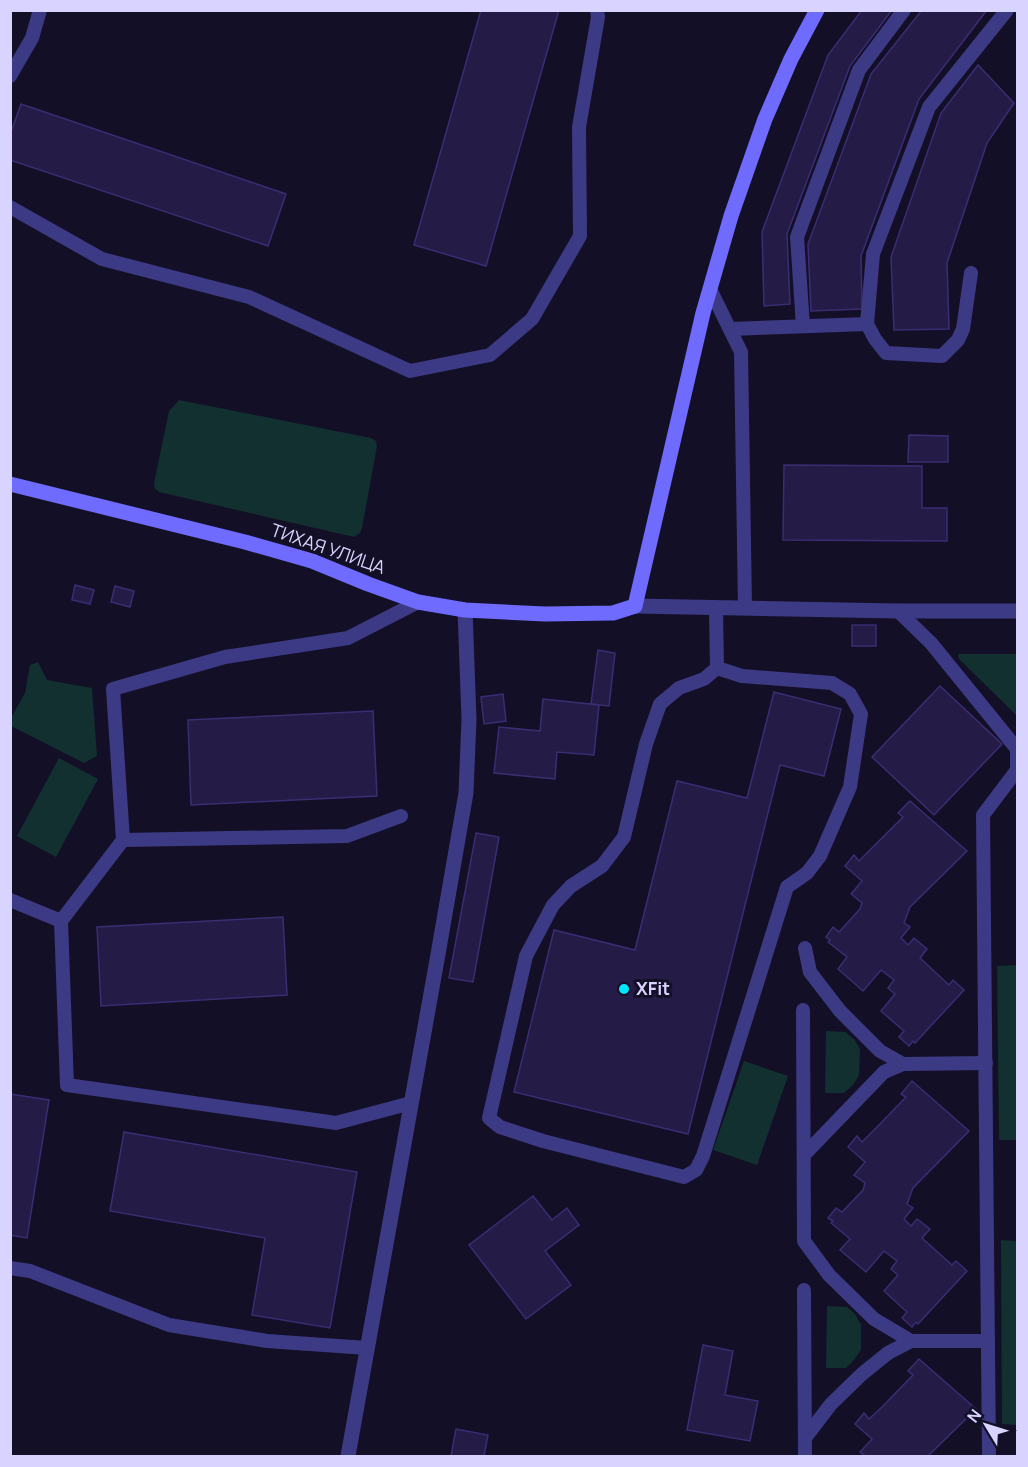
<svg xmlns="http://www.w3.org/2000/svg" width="1028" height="1467" font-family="Manrope,sans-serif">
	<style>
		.green { fill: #12302f }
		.building { fill: #241b47; stroke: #3b2d73; stroke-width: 1.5 }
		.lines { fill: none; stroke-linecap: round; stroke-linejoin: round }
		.lane { stroke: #3d3a85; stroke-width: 14 }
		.street { stroke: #3d3a85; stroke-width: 15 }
		.secondary { stroke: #6f6bff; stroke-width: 15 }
		.poi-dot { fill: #00e5ff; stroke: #130f26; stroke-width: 2 }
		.labels { text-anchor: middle; stroke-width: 6; stroke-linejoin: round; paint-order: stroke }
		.street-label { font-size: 18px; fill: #d9d4ff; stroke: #130f26 }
		.poi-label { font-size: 18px; font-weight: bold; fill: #d9d4ff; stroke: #130f26; text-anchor: start }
	</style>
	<rect width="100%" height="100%" fill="#130f26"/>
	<g class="green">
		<polygon points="179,400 371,438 376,441 377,446 362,528 360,533 354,537 159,492 155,489 154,483 169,411"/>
		<polygon points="958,654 1017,654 1017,716 959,659"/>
		<polygon points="38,662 47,680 92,688 97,756 84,763 11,726 11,718 25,693 30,665"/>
		<polygon points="59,758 98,779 56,857 17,836"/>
		<polygon points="1017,965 1017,1140 999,1140 997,966"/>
		<polygon points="826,1031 845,1032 854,1039 860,1049 859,1075 853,1085 844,1093 825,1093"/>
		<polygon points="744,1061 788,1076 757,1165 713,1150"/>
		<polygon points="1001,1240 1017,1241 1017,1425 1002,1424"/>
		<polygon points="827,1306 847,1307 855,1314 861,1325 861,1350 854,1360 846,1368 826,1368"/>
	</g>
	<g class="building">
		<polygon points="481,10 559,10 486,266 414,245"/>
		<polygon points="862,10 892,10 850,66 787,234 790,304 764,306 762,232 828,55"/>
		<polygon points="922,10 987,10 919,99 861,256 862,309 811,311 808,244 871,74"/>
		<polygon points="978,65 1014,103 987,143 947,263 949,329 894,330 891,257 941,113"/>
		<polygon points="21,104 286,194 268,246 10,160 10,135"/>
		<polygon points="909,435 948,436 948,462 908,462"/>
		<polygon points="784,465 922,466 922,508 947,508 947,541 783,540"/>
		<polygon points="75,585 94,590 90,604 72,600"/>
		<polygon points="115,586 134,591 130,607 111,602"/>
		<rect x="852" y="625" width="24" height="21"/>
		<polygon points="598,650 615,653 609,706 591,704"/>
		<polygon points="940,686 1002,744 934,815 872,757"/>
		<polygon points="774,692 841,709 824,776 780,765 688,1134 514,1092 554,930 635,950 677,781 747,798"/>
		<polygon points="503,694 506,721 484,724 481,697"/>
		<polygon points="543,699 599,705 594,755 557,752 555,779 494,773 499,727 540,731"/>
		<polygon points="373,711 377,796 191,805 188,720"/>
		<polygon points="910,801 967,851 910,907 904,923 910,927 901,938 908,945 914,938 927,949 920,958 949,985 953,980 964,990 915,1043 913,1041 909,1046 899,1037 904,1031 881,1011 895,994 888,988 894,980 881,970 863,991 838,969 847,957 828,942 830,940 826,937 833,927 839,932 860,909 862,903 851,894 862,881 845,866 854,855 859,861 903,817 898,813"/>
		<polygon points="476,833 499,837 473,982 449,978"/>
		<polygon points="283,917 287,995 101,1006 97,927"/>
		<polygon points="912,1081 969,1131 913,1188 907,1204 913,1208 904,1219 911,1226 917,1219 930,1229 922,1238 952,1265 956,1261 967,1271 918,1324 916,1322 912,1327 902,1318 907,1312 884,1291 898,1275 891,1269 897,1261 884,1251 866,1272 840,1250 850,1239 831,1223 833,1221 828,1218 836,1208 842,1212 863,1190 865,1183 854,1175 865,1162 848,1147 857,1136 862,1142 878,1126 906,1097 901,1094"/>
		<polygon points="10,1094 49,1100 27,1238 10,1235"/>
		<polygon points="124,1132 357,1172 330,1328 252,1315 265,1238 110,1211"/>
		<polygon points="533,1196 552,1220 567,1208 579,1225 545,1251 571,1285 526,1319 469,1245"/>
		<polygon points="703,1345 733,1351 725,1395 758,1401 750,1441 687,1430"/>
		<polygon points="919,1359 976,1409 928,1456 866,1456 860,1452 872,1439 855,1424 864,1413 869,1419 882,1407 913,1375 908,1371"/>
		<polygon points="456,1429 488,1435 484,1456 451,1456"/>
	</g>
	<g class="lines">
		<g class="lane">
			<polyline points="10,76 32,38 40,10"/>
			<polyline points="10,207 102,259 249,297 410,371 490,355 532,319 580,236 579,127 598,17 597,10"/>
			<polyline points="710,289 741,352 745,608"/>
			<polyline points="867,324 873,254 929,107 1007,10"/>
			<polyline points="803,326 797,237 859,70 904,10"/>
			<polyline points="730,329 867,324 875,339 886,353 942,356 958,340 963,329 971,273"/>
			<polyline points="716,608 717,668 704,679 679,688 660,704 646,744 624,837 602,866 571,886 553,905 526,956 489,1118 500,1127 543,1141 684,1177 696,1170 703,1156 787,887 807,873 820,856 850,787 861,714 850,694 832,683 742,676 717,668"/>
			<polyline points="898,611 931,643 1017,749 1017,770 983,815 989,1456"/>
			<polyline points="123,840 347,836 401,816"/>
			<polyline points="10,900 61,921"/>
			<polyline points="805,948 810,972 840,1011 880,1051 903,1064"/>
			<polyline points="803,1010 804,1241 829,1275 874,1319 911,1341"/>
			<polyline points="411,1103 336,1123 67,1085 61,921 123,840 113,689 225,657 348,638 418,602"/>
			<polyline points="804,1155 884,1072 903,1064 986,1063"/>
			<polyline points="10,1268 30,1271 169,1325 267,1341 367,1348"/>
			<polyline points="804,1290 805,1456"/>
			<polyline points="805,1438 831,1404 862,1374 888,1353 911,1341 988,1341"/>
		</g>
		<g class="street">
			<polyline points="635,606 898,611 1018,611"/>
			<polyline points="348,1456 437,960 466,793 469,719 465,610"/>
		</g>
		<polyline class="secondary" points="10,484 245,542 312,561 368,584 418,602 465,610 545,614 613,613 635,606 703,313 731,216 765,119 791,59 817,10"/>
	</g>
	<circle class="poi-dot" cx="624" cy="989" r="6"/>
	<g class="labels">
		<g class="street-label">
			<text transform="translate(328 549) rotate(19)" y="6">ТИХАЯ УЛИЦА</text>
		</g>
		<g class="poi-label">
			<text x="636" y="995">XFit</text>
		</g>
	</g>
	<rect width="1028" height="1467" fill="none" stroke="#d9d4ff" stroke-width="24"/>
	<g transform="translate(986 1425) rotate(308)" stroke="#130f26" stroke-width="4.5" paint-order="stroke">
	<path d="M0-4.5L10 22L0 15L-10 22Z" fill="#d9d4ff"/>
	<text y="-9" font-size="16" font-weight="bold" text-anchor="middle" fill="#d9d4ff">N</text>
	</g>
</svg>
